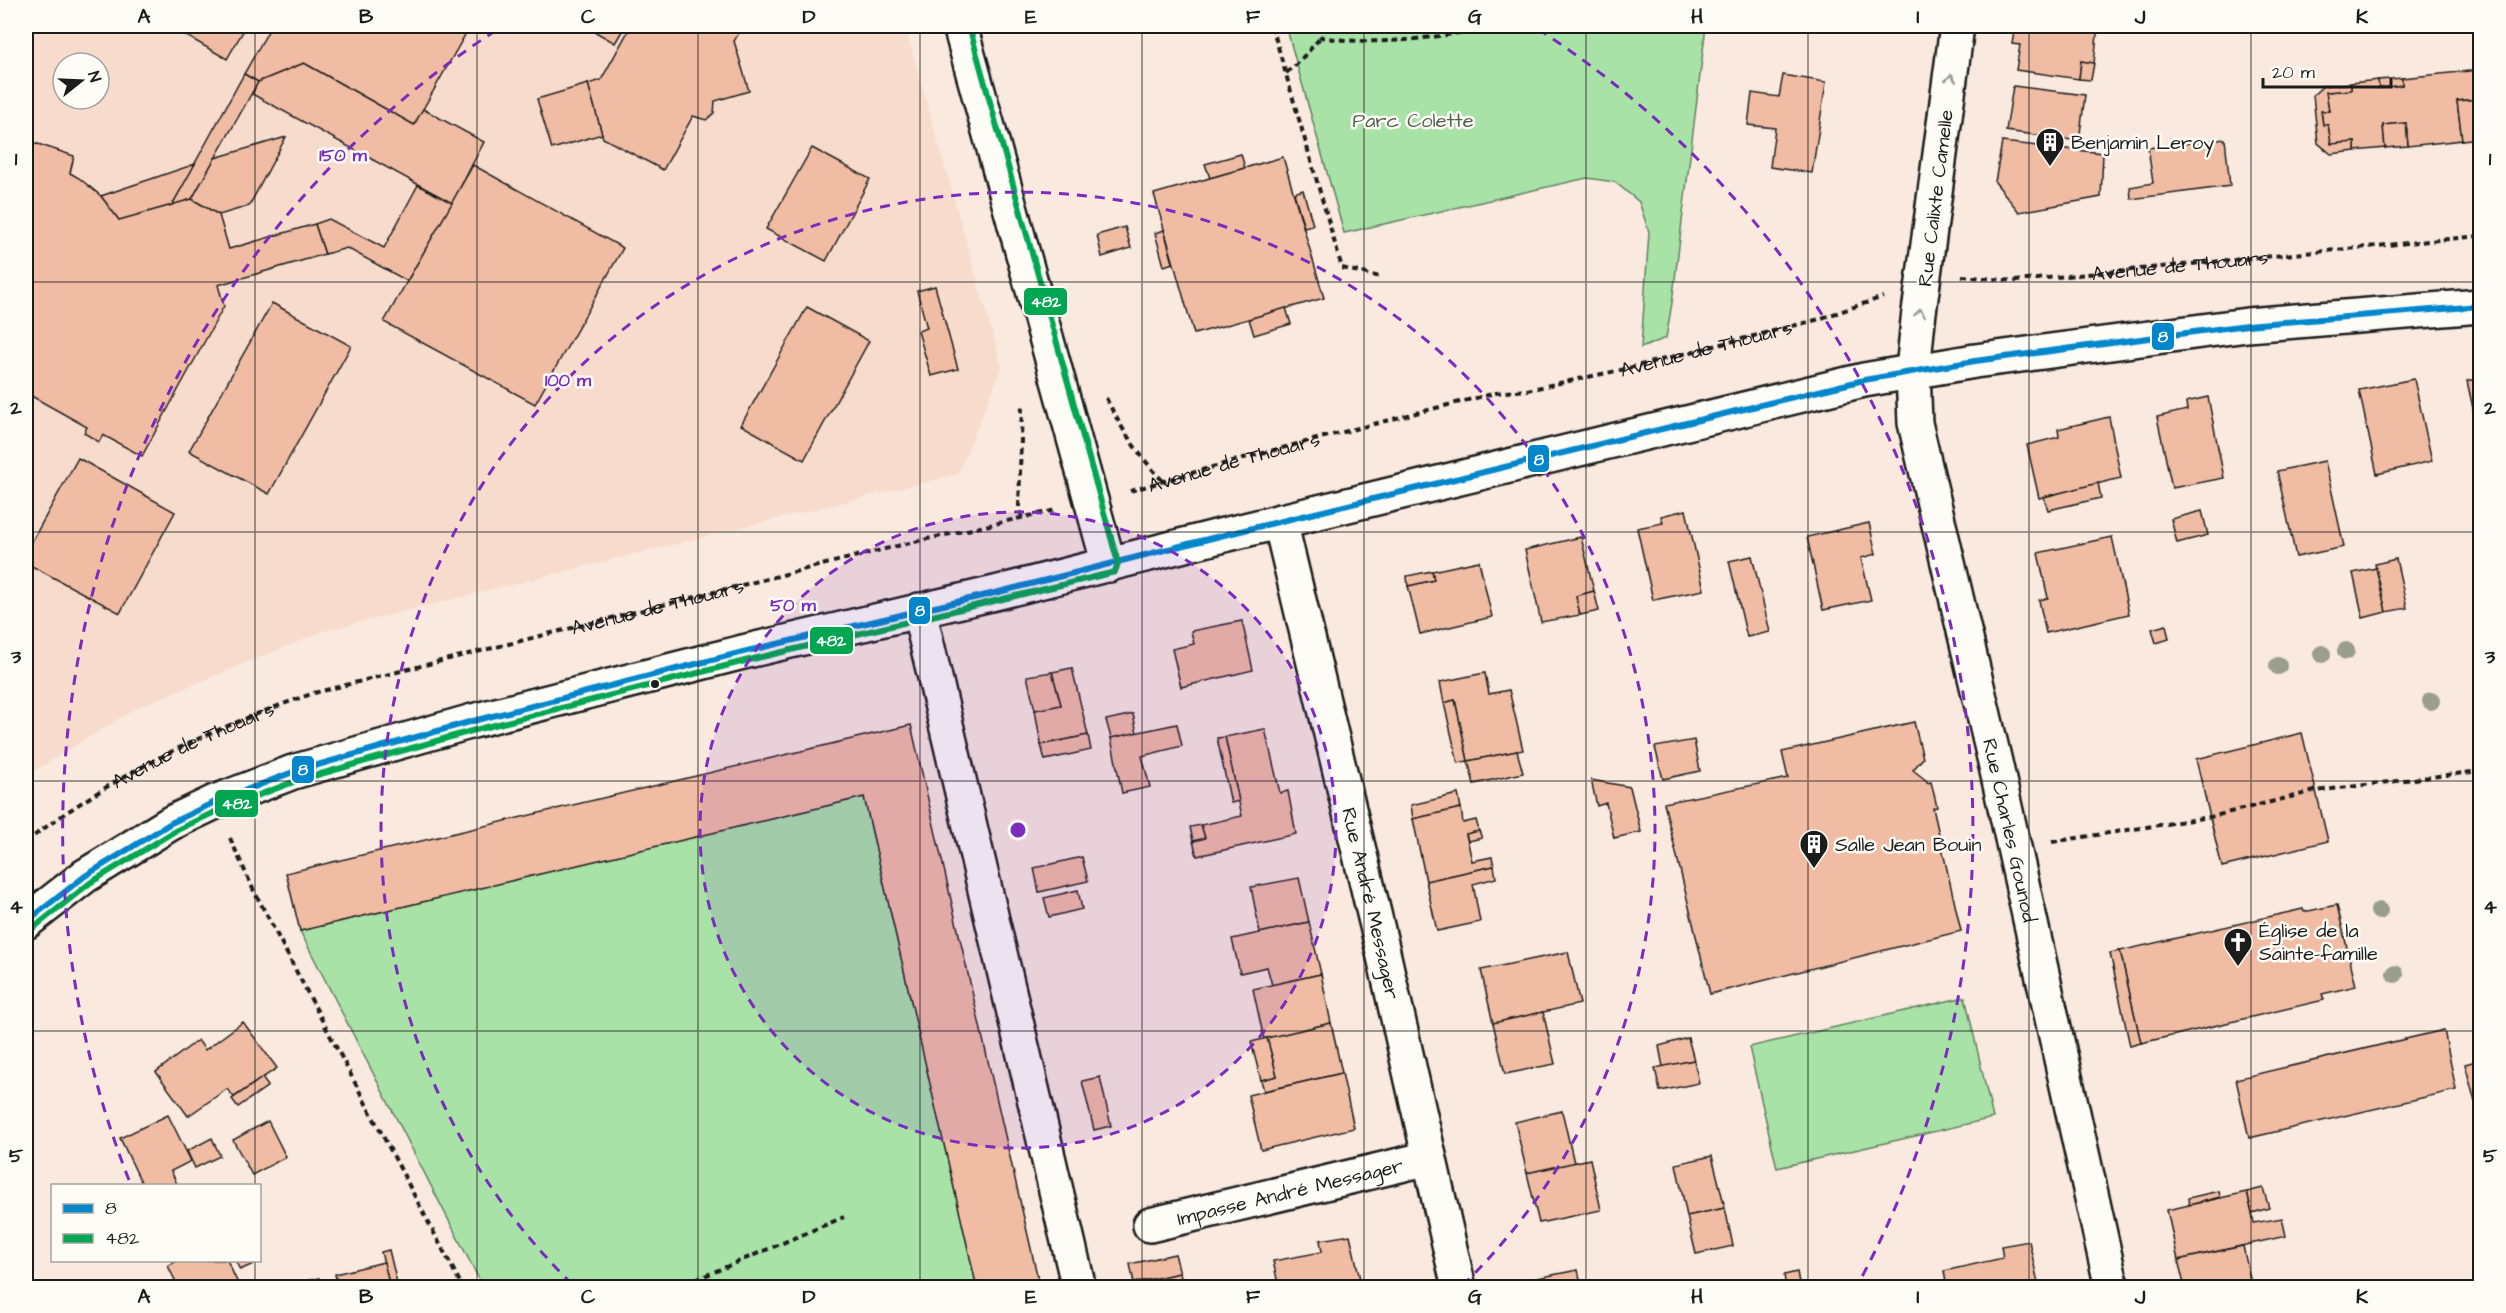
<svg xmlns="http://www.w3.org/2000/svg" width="2506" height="1313" font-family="'Architects Daughter',sans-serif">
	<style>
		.built { fill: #f7dccd; fill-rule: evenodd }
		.green { fill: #a8e2a7; stroke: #627f62; stroke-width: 1.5 }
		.building { fill: #f1bca4; stroke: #1c1c1c; stroke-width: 1.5 }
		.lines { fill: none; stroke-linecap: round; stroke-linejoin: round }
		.minor-casing { stroke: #1c1c1c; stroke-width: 38 }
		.path { stroke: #1c1c1c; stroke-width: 4; stroke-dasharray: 6 4.5; stroke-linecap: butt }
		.minor { stroke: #fdfcf7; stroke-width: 33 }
		.bus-1-casing { stroke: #fdfcf7; stroke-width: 10 }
		.bus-2-casing { stroke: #fdfcf7; stroke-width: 10 }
		.bus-1 { stroke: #0086cb; stroke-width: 6 }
		.bus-2 { stroke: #00a651; stroke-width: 6 }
		.tree { fill: #9a9e8e }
		.oneway { stroke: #989794 }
		.grid { fill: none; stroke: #1c1c1c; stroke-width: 1.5; stroke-opacity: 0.55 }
		.ring { fill: none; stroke: #7b2cbf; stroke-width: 3; stroke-dasharray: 10 8 }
		.bus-dot { fill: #1c1c1c; stroke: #fdfcf7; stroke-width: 2 }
		.labels { text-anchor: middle; stroke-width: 5; stroke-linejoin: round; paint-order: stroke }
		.park-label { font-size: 20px; fill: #4d614d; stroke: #fdfcf7 }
		.poi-label { font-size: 20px; fill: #1c1c1c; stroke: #fdfcf7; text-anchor: start }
		.street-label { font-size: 20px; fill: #1c1c1c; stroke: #fdfcf7 }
		.centre { fill: #7b2cbf; stroke: #fdfcf7; stroke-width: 3 }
		.ring-label { font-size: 18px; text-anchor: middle; font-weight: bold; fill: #7b2cbf; stroke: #fdfcf7; stroke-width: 5; stroke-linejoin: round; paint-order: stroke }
		.line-badge { stroke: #fdfcf7; stroke-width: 2 }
		.badge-label { font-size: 16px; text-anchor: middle; font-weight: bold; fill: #fff }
		.neatline { fill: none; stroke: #1c1c1c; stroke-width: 2 }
		.grid-label { font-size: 20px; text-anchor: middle; font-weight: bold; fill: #1c1c1c }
	</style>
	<rect width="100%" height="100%" fill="#f9e9de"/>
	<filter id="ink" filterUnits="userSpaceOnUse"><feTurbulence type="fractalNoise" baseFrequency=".0167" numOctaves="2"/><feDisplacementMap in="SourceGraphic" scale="12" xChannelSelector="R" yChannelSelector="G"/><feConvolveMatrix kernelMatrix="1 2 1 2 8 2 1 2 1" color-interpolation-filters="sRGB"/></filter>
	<g filter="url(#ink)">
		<path class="built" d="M26,26h879l97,341 -44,107 -634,157 -186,76 -112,69zM63,63h36v36h-36z"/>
		<g class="green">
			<polygon points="1286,26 1706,26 1672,303 1666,338 1641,348 1649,232 1639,202 1615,182 1587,178 1344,233"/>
			<polygon points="864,797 977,1287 483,1287 300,931"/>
			<polygon points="1965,997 1993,1118 1777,1168 1749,1047"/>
		</g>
		<g class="building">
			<polygon points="169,26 246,26 227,59"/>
			<polygon points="271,26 470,26 414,125 304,63 258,82 244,74"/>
			<polygon points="585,26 625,26 615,43"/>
			<polygon points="631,26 743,26 734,41 749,91 715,101 714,113 706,120 693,116 663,170 603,138 588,84 601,80"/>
			<polygon points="2015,26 2098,26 2094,63 2081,61 2079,79 2016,70 2020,45 2012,44"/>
			<polygon points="2081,61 2094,63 2091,80 2079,79"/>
			<polygon points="304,63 414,125 423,109 484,142 452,203 252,94 258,82"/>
			<polygon points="2479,70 2480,99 2457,101 2462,140 2408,146 2406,123 2383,125 2385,148 2355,151 2355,142 2331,144 2328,125 2323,125 2321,111 2329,111 2326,92 2351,90 2351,83 2378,80 2379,88 2402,85 2402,78"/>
			<polygon points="244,74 258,82 192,199 172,205"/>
			<polygon points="1783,75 1826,82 1812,173 1770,167 1775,128 1748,125 1752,93 1779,97"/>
			<polygon points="2402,78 2402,85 2379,88 2378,80"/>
			<polygon points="2351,83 2351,90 2326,92 2329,111 2321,111 2323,125 2328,125 2331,144 2355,142 2355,151 2331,154 2318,143 2313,95 2323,86"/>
			<polygon points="588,84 602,134 552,149 537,99"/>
			<polygon points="2013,86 2085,95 2079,141 2006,131"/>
			<polygon points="2480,99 2480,138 2462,140 2457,101"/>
			<polygon points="2406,123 2408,146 2385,148 2383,125"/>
			<polygon points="286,137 249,206 219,215 192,199 215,158"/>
			<polygon points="2225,139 2230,186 2131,199 2130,187 2153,183 2148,148"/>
			<polygon points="2002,142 2103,153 2101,197 2019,212 1995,182"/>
			<polygon points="38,144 74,156 70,173 79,178 101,196 119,220 192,199 219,215 229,249 315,224 325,254 218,285 224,306 142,456 103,435 99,442 84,433 87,427 26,393 26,145"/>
			<polygon points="812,148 870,179 826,261 766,229"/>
			<polygon points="1241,154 1245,168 1210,178 1205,164"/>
			<polygon points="1283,157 1324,298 1194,334 1154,194"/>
			<polygon points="195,164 172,205 119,220 101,196"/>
			<polygon points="473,165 623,248 535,404 384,322"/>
			<polygon points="418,185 452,203 407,281 347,248 325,254 315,224 329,219 384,248"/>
			<polygon points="1303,190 1313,225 1304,227 1294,193"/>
			<polygon points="1125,227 1131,248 1102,257 1097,235"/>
			<polygon points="1164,230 1173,263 1164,266 1155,233"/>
			<polygon points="935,286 958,369 931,376 918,331 927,328 917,291"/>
			<polygon points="272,303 351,346 269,494 189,451"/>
			<polygon points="807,307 869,341 804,460 741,425"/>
			<polygon points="1286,308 1291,324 1254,335 1249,319"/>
			<polygon points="2480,378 2480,440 2467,381"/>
			<polygon points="2414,379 2432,461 2377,474 2359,390"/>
			<polygon points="2208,397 2224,478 2172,488 2157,417 2187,410 2186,402"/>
			<polygon points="2109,417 2121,478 2039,498 2027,445 2059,437 2058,429"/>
			<polygon points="78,458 175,512 120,613 26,563 26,552"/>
			<polygon points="2325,461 2344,547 2296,557 2277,471"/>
			<polygon points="2098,483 2101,498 2048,510 2044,497"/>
			<polygon points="1686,510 1704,590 1653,600 1637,528 1663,523 1661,516"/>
			<polygon points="2202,511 2208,535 2177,543 2171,519"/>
			<polygon points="1869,523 1876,554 1861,558 1871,600 1823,610 1807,537"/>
			<polygon points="1581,537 1594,591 1576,596 1580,615 1541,622 1525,550"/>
			<polygon points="2112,537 2129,614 2046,633 2039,600 2048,598 2038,553"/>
			<polygon points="1752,556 1770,632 1747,637 1729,561"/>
			<polygon points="2396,559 2407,608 2386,612 2375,564"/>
			<polygon points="1479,561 1492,617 1420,634 1408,586 1434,580 1432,571"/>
			<polygon points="2376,568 2386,612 2363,618 2353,573"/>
			<polygon points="1432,571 1434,580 1408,586 1407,576"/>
			<polygon points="1594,591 1599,611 1580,615 1576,596"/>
			<polygon points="2475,620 2480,620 2480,694"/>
			<polygon points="1242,621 1253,670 1181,687 1172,649 1194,644 1191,631"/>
			<polygon points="2166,625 2169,639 2156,643 2152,629"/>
			<polygon points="1072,668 1088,735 1041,745 1035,710 1061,705 1052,672"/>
			<polygon points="1052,672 1061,705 1035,710 1027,676"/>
			<polygon points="1485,673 1489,694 1509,690 1523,750 1468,761 1455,700 1444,703 1440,682"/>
			<polygon points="1455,700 1468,761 1458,763 1444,703"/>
			<polygon points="1133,714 1137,733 1111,738 1106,720"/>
			<polygon points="1914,722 1923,758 1913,770 1927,781 1927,783 1931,782 1937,807 1933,808 1961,931 1710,994 1664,803 1788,778 1782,752"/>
			<polygon points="1177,724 1182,746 1142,756 1150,787 1122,793 1111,738"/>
			<polygon points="911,725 1040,1288 977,1288 864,797 300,931 286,873"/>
			<polygon points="1265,729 1280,793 1288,791 1296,834 1197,856 1193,841 1205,838 1201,825 1242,816 1225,737"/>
			<polygon points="2302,733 2328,841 2222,867 2196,759"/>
			<polygon points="1088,735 1091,750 1045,760 1041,745"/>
			<polygon points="1225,737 1239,801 1231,803 1217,738"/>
			<polygon points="1694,740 1700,771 1663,779 1655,747"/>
			<polygon points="1517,751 1523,773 1474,784 1468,761"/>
			<polygon points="1591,780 1630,787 1641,832 1614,838 1606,803 1597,806"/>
			<polygon points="1458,794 1461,808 1413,819 1411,805"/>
			<polygon points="1461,808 1463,823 1476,820 1479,831 1466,834 1472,861 1492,857 1494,866 1426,881 1413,819"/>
			<polygon points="1201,825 1205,838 1193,841 1190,827"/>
			<polygon points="1479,831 1482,838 1468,841 1466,834"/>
			<polygon points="1082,857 1088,881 1039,892 1034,868"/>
			<polygon points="1494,866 1496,878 1473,884 1480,922 1437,931 1426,881"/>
			<polygon points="1299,878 1309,922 1260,933 1251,887"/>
			<polygon points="1078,890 1082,909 1049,917 1044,898"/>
			<polygon points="2337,905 2356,986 2322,994 2324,1000 2141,1043 2120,951 2303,909 2304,912"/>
			<polygon points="1309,922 1321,974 1272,985 1267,967 1240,973 1232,939"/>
			<polygon points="2120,951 2141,1043 2130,1046 2110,953"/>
			<polygon points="1568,952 1580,1004 1493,1023 1481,970"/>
			<polygon points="1321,974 1331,1023 1264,1039 1253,989"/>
			<polygon points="1543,1012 1555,1064 1505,1074 1493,1023"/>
			<polygon points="26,1014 35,1029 26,1036"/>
			<polygon points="243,1022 277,1068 234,1097 227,1089 188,1116 156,1072 198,1040 205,1050"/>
			<polygon points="1331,1023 1342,1073 1264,1091 1261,1080 1277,1076 1267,1038"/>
			<polygon points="2444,1030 2456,1090 2249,1138 2236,1079"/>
			<polygon points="1267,1038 1277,1076 1261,1080 1251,1042"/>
			<polygon points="1688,1038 1694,1060 1663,1067 1659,1046"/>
			<polygon points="1694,1060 1699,1083 1660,1091 1655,1068"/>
			<polygon points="2480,1060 2480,1100 2475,1102 2465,1064"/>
			<polygon points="1342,1073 1354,1128 1261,1150 1248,1095"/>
			<polygon points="1100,1077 1111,1126 1094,1130 1082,1081"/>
			<polygon points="262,1078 268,1086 238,1107 232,1099"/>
			<polygon points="1562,1111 1574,1163 1527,1173 1515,1122"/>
			<polygon points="168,1115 191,1161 171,1171 178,1186 143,1186 120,1138"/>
			<polygon points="268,1121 286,1157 252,1175 233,1140"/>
			<polygon points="212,1138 220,1156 195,1168 187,1151"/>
			<polygon points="1712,1156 1725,1208 1687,1216 1676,1164"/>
			<polygon points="1590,1159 1601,1210 1539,1223 1527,1173"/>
			<polygon points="2263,1188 2269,1208 2252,1213 2247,1192"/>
			<polygon points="2219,1191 2220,1197 2189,1205 2188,1198"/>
			<polygon points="2247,1192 2254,1223 2282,1218 2286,1236 2178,1260 2167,1210"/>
			<polygon points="1725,1208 1733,1246 1696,1254 1687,1216"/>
			<polygon points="1350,1235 1362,1288 1279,1288 1273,1261 1322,1252 1320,1240"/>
			<polygon points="2029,1241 2039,1288 1947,1288 1944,1271 2003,1258 2001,1246"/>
			<polygon points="2243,1246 2252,1288 2185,1288 2178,1260"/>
			<polygon points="389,1250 398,1287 395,1288 390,1288 381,1252"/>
			<polygon points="1175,1254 1180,1273 1134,1283 1130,1264"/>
			<polygon points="260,1259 260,1261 240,1270 235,1260"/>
			<polygon points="178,1260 227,1260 240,1288 179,1288 168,1266"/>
			<polygon points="384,1262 390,1288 338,1288 335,1274"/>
			<polygon points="1578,1270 1582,1288 1529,1288 1527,1280"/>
			<polygon points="1797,1272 1800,1288 1786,1288 1784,1275"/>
			<polygon points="1180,1273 1183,1288 1135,1288 1134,1283"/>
			<polygon points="319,1278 321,1288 276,1288"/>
			<polygon points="1527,1280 1529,1288 1522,1288 1521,1281"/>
			<polygon points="413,1283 414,1288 395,1288 398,1287"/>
			<polygon points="2417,1283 2418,1288 2399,1288"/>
		</g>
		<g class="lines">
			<g class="minor-casing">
				<g id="minor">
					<polyline points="960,26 1109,565"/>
					<path id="s4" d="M1957,26l-39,294 -5,51 2,52 80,339 117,526"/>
					<path id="s5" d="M1280,521l98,409 81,358"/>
					<polyline points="919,610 1079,1288"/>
					<polyline points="26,922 85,876 171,823 215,802 293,772 473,721 743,652 995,593 1224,535 1864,380 1975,361 2247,325 2480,306"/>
					<path id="s6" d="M1150,1225l279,-67"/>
				</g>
			</g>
			<g class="path">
				<polyline points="1272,26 1342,268 1380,277"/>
				<path d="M1315,26l6,11c58,10 115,1 173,-11"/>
				<polyline points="1286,73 1297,64 1321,37"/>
				<path id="s1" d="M1962,276l54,5 464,-45"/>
				<path d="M1106,398c16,32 33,58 58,84"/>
				<path id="s2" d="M1130,491l110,-32 176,-46 80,-20 31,-3 94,-20 101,-26 94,-24 67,-23"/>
				<polyline points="1022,517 1019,507 1022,405"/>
				<polyline points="230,838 253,889 463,1288"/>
				<path id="s3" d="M26,842c86,-67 186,-114 288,-149l587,-148 155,-35"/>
				<polyline points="2052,842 2210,817 2315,791 2480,771"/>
				<polyline points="676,1288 844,1217"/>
			</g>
			<use href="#minor" class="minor"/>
			<g class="bus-1-casing">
				<polyline id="bus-1" points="26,922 85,876 171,823 215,802 293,772 473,721 743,652 995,593 1224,535 1864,380 1975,361 2247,325 2480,306"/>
			</g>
			<g class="bus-2-casing">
				<polyline id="bus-2" points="32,929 90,883 175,831 219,810 296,781 475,730 745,661 1115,572 1118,563 969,26"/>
			</g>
			<use href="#bus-1" class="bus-1"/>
			<use href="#bus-2" class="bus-2"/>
		</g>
		<g class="tree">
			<circle cx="2346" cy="651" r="9"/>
			<circle cx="2322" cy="654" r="9"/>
			<circle cx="2278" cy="666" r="9"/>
			<circle cx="2431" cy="701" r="9"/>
			<circle cx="2379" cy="911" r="9"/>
			<circle cx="2395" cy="974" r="9"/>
		</g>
		<defs><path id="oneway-chevron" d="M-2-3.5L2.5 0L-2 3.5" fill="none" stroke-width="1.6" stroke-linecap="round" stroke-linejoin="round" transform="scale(1.5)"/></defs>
		<g class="oneway">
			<use href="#oneway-chevron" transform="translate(1951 78) rotate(-83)"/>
			<use href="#oneway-chevron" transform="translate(1920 313) rotate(-81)"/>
		</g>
	</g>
	<path class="grid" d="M255,26v1160M477,26v1262M698,26v1262M920,26v1262M1142,26v1262M1364,26v1262M1586,26v1262M1808,26v1262M2029,26v1262M2251,26v1262M26,282h2454M26,532h2454M26,781h2454M26,1031h2454M255,1260v28"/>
	<circle cx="1018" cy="830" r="318" fill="#7b2cbf" fill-opacity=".12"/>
	<g class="ring">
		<circle cx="1018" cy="830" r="318"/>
		<path d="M572 1284A637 637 0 1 1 1464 1284"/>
		<path d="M129 1180A955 955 0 0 1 498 29M1538 29A955 955 0 0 1 1857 1286"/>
	</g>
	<defs>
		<g id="building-pin" transform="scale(1.5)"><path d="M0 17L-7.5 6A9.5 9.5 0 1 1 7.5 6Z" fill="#1c1c1c" stroke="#fdfcf7"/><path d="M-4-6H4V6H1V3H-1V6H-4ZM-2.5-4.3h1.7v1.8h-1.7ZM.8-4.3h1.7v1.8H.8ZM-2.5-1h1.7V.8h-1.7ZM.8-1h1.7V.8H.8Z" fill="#fff"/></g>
		<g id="church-pin" transform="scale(1.5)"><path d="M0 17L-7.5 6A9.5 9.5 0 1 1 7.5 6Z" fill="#1c1c1c" stroke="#fdfcf7"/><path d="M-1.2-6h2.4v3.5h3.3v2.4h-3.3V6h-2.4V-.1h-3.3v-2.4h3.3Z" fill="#fff"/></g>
	</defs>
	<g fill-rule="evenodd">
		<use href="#building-pin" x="2050" y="142"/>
		<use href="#building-pin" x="1814" y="844"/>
		<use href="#church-pin" x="2238" y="942"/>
	</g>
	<circle class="bus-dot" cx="655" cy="684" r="5"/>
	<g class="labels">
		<g class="park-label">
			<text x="1413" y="127">Parc Colette</text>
		</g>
		<g class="poi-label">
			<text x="2071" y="149">Benjamin Leroy</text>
			<text x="1835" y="851">Salle Jean Bouin</text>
			<text x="2259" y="937">Église de la<tspan x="2259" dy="23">Sainte-famille</tspan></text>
		</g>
		<g class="street-label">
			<text transform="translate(1935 198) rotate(-83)" y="7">Rue Calixte Camelle</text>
			<text dy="7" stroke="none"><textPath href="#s1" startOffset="219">Avenue de Thouars</textPath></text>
			<text dy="7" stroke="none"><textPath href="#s2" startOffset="594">Avenue de Thouars</textPath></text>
			<text dy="7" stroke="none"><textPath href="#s2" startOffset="108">Avenue de Thouars</textPath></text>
			<text dy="7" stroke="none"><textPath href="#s3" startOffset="680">Avenue de Thouars</textPath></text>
			<text dy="7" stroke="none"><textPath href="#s3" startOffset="194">Avenue de Thouars</textPath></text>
			<text dy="7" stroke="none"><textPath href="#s4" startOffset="818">Rue Charles Gounod</textPath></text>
			<text dy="7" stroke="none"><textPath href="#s5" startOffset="393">Rue André Messager</textPath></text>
			<text dy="7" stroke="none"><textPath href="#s6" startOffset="144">Impasse André Messager</textPath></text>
		</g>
	</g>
	<circle cx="1018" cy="830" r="9" class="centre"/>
	<g class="ring-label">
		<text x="343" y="161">150 m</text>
		<text x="568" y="386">100 m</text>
		<text x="793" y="611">50 m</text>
	</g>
	<g class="line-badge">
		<rect x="1023" y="287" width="45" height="29" rx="6" fill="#00a651"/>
		<rect x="2151" y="322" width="24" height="29" rx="6" fill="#0086cb"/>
		<rect x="1527" y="444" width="23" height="29" rx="6" fill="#0086cb"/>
		<rect x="908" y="596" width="23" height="29" rx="6" fill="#0086cb"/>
		<rect x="809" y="626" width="45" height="29" rx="6" fill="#00a651"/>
		<rect x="291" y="755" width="24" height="29" rx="6" fill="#0086cb"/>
		<rect x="214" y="789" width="45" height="29" rx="6" fill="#00a651"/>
	</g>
	<g class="badge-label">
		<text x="1046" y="307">482</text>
		<text x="2163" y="342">8</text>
		<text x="1539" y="465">8</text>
		<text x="920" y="616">8</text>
		<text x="831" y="646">482</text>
		<text x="303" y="775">8</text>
		<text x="237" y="809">482</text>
	</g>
	<rect width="2506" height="1313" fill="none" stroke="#fdfcf7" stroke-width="66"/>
	<rect x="51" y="1184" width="210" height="78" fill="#fdfcf7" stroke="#a3a29f" stroke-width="1.5"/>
	<rect x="63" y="1204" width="30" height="9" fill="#0086cb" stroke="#a3a29f" stroke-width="1.5"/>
	<text x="105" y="1214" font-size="18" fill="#1c1c1c">8</text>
	<rect x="63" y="1234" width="30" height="9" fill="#00a651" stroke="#a3a29f" stroke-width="1.5"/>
	<text x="105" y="1244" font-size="18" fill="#1c1c1c">482</text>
	<g transform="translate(81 81) rotate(72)"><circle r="28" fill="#fdfcf7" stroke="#a3a29f" stroke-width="1.5"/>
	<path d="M0-4.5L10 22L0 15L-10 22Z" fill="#1c1c1c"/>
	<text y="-9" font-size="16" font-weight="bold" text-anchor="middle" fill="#1c1c1c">N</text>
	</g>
	<path d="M2263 78v9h128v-9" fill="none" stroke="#1c1c1c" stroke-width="3"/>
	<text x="2272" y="78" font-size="18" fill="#1c1c1c" stroke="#fdfcf7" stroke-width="4.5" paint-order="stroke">20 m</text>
	<rect x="33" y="33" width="2440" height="1247" class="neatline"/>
	<g class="grid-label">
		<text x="144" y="23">A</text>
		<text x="366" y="23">B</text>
		<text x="588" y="23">C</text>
		<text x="809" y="23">D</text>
		<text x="1031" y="23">E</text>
		<text x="1253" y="23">F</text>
		<text x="1475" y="23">G</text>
		<text x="1697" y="23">H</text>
		<text x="1918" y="23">I</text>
		<text x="2140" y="23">J</text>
		<text x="2362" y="23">K</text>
		<text x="16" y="165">1</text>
		<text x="2490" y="165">1</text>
		<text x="16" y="414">2</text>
		<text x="2490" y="414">2</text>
		<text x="16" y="663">3</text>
		<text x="2490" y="663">3</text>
		<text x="16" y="913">4</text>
		<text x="2490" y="913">4</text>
		<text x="16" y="1162">5</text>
		<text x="2490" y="1162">5</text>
		<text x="144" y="1303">A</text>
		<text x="366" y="1303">B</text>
		<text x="588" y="1303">C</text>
		<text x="809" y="1303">D</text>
		<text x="1031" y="1303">E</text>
		<text x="1253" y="1303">F</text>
		<text x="1475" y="1303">G</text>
		<text x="1697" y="1303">H</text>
		<text x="1918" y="1303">I</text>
		<text x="2140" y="1303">J</text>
		<text x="2362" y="1303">K</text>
	</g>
</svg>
